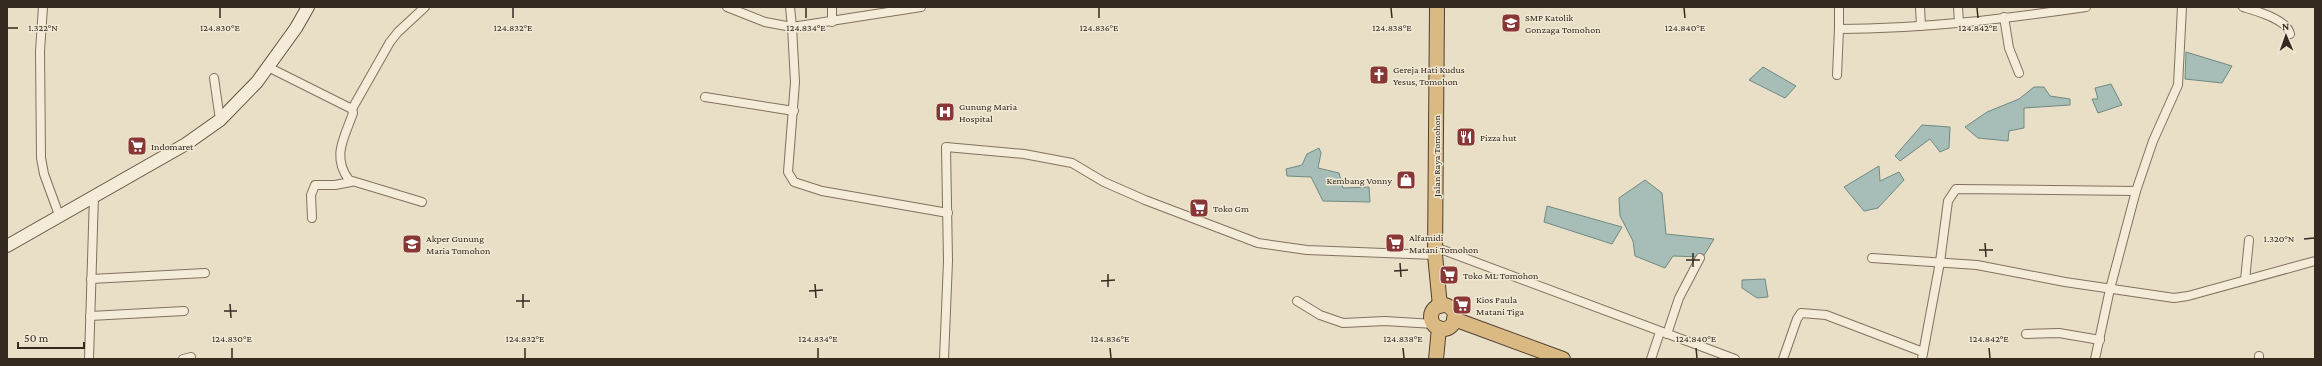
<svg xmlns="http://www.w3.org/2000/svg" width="2322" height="366" font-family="'Crimson Pro',serif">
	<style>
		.water { fill: #a7bdb7; stroke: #6f8a83 }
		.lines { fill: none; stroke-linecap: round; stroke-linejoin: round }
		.minor-casing { stroke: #82715e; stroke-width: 10 }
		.secondary-casing { stroke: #635341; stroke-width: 14 }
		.trunk-casing { stroke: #504032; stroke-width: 16 }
		.minor { stroke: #f4ecd8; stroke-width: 8 }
		.secondary { stroke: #f4ecd8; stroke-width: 12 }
		.trunk { stroke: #dab982; stroke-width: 14 }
		.ticks { fill: none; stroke: #342a20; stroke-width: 1.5 }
		.labels { text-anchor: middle; stroke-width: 3; stroke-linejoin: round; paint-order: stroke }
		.poi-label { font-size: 10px; fill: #342a20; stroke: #f1e9d5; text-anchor: start }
		.street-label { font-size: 10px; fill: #342a20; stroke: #f1e9d5 }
		.ticks-label { font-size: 10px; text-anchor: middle; fill: #342a20; stroke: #f1e9d5; stroke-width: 3; stroke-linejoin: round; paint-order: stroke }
	</style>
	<rect width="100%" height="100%" fill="#e8dfc6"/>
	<g class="water">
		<polygon points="2186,52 2232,66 2222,83 2185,79"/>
		<polygon points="1763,67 1796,86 1785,98 1749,80"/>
		<polygon points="2111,84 2122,105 2098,113 2092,99 2098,99 2095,88"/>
		<polygon points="2034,87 2044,87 2050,96 2070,99 2070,105 2024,108 2024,128 2009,131 2008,141 1978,138 1965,127 1987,112 2019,99"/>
		<polygon points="1922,125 1950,127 1949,148 1940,152 1930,139 1900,161 1895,156"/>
		<polygon points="1319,148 1321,153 1318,168 1339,173 1343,188 1369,187 1370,202 1323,201 1311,177 1287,176 1286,169 1302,165 1307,154"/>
		<polygon points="1879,166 1880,181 1899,172 1904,180 1878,208 1864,211 1844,187"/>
		<polygon points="1645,180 1662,193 1666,234 1714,239 1703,257 1673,256 1665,268 1635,256 1633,241 1620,216 1619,198"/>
		<polygon points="1547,206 1622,227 1612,244 1544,222"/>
		<polygon points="1765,279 1768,297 1757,298 1742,288 1742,280"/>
	</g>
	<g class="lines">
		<g class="minor-casing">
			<g id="minor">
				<polyline points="43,7 40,51 41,158 44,174 59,215"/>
				<polyline points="727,7 765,22 792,27 790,7"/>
				<polyline points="832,7 832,22"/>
				<polyline points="921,7 792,27 795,82 788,172 794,182 822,191 948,213"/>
				<path d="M1839,7v22c82,0 165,-10 247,-22"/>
				<polyline points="1920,7 1921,26"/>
				<polyline points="1958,7 1959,23"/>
				<path d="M2243,7c13,4 44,12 47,27"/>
				<polyline points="2004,17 2009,48 2019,73"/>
				<path d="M268,67l84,42 1,4c-8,24 -22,43 -4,67l73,22"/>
				<polyline points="1837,75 1839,29"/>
				<polyline points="214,78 220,120"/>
				<polyline points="705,97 794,111"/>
				<polyline points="352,109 390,42 398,32 425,7"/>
				<polyline points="312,218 311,195 315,185 335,185 351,182"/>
				<polyline points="1435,247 1735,359"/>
				<polyline points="1872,258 1977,265 2065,282 2174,298 2188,296 2315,261"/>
				<polyline points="91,279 205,273"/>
				<polyline points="2245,280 2249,240"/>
				<polyline points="1297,301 1320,315 1343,323 1385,321 1434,324"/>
				<polyline points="90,316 184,311"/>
				<polyline points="1667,334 1679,298 1700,258"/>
				<polyline points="2026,334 2059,333 2100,340"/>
				<polyline points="89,359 94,195"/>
				<polyline points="183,359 191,357"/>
				<polyline points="944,359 948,261 946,147 1024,154 1072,163 1104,182 1145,200 1258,243 1307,250 1435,255"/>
				<polyline points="1651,359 1660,332"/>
				<polyline points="1783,359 1797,319 1801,313 1826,315 1923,352"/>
				<polyline points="1922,359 1940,262 1948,201 1956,189 2136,191"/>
				<polyline points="2095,359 2110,289 2136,191 2153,141 2178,85 2182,7"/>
				<polyline points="2259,359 2259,356"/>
			</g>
		</g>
		<g class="secondary-casing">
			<polyline id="secondary" points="7,246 186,144 220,120 257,82 296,28 308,7"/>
		</g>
		<g class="trunk-casing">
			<g id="trunk">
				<polyline points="1437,7 1435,255 1440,306"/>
				<circle cx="1443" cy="317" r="12"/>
				<polyline points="1454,319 1563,359"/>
				<polyline points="1436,359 1439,328"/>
			</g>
		</g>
		<use href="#minor" class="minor"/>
		<use href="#secondary" class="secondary"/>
		<use href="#trunk" class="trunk"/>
	</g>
	<path class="ticks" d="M220,8v10M513,8v10M806,8v10M1099,8v10M1391,8l1,10M1684,8l1,10M1977,8l1,10M8,28h10M2304,239l10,-1M1985,243l1,14M1979,250h14M1693,253v14M1686,260h14M1400,263l1,14M1394,271l14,-1M1108,274v13M1101,281l14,-1M815,284l1,14M809,291l14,-1M523,294v14M516,301h14M230,304l1,14M224,311h13M232,348v10M525,348v10M818,348v10M1110,348l1,10M1403,348l1,10M1696,348l1,10M1989,348l1,10"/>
	<defs>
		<g id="school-square" transform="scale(1)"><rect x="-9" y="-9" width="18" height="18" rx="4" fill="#893636" stroke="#f1e9d5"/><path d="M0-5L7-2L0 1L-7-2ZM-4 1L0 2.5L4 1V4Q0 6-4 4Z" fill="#fff"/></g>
		<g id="church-square" transform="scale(1)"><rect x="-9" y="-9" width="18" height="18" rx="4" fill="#893636" stroke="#f1e9d5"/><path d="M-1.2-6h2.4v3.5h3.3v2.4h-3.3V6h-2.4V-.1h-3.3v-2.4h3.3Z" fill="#fff"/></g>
		<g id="hospital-square" transform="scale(1)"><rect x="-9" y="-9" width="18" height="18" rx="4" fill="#893636" stroke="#f1e9d5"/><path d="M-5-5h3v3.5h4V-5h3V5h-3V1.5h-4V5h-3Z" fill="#fff"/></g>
		<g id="restaurant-square" transform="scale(1)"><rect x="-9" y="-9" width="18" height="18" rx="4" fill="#893636" stroke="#f1e9d5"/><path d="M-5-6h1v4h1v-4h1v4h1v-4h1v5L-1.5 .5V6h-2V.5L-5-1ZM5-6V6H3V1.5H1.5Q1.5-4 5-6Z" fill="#fff"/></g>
		<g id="supermarket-square" transform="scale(1)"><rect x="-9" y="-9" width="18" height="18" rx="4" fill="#893636" stroke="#f1e9d5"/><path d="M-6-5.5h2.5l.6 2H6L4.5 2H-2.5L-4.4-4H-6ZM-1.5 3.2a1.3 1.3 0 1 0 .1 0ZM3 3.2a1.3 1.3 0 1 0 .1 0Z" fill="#fff"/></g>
		<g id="shop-square" transform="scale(1)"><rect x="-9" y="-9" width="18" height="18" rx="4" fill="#893636" stroke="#f1e9d5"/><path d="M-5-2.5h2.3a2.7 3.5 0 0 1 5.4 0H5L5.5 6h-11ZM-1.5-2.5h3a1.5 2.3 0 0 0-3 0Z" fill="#fff"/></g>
		<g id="university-square" transform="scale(1)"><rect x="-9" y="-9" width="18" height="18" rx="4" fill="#893636" stroke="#f1e9d5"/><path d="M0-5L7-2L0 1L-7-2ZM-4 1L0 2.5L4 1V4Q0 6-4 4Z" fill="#fff"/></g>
	</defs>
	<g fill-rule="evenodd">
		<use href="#school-square" x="1511" y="23"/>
		<use href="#church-square" x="1379" y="75"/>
		<use href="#hospital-square" x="945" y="112"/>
		<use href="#restaurant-square" x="1466" y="137"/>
		<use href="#supermarket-square" x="137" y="146"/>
		<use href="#shop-square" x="1406" y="180"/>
		<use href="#supermarket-square" x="1199" y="208"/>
		<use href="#supermarket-square" x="1395" y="243"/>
		<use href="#university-square" x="412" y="244"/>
		<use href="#supermarket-square" x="1449" y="275"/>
		<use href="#supermarket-square" x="1462" y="305"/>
	</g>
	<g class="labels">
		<g class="poi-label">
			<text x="1525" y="21">SMP Katolik<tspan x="1525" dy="12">Gonzaga Tomohon</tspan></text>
			<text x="1393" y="73">Gereja Hati Kudus<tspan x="1393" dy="12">Yesus, Tomohon</tspan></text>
			<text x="959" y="110">Gunung Maria<tspan x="959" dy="12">Hospital</tspan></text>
			<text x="1480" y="141">Pizza hut</text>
			<text x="151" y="150">Indomaret</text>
			<text x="1392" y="184" text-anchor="end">Kembang Vonny</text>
			<text x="1213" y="212">Toko Gm</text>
			<text x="1409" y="241">Alfamidi<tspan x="1409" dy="12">Matani Tomohon</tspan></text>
			<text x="426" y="242">Akper Gunung<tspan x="426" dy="12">Maria Tomohon</tspan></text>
			<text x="1463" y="279">Toko ML Tomohon</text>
			<text x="1476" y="303">Kios Paula<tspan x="1476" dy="12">Matani Tiga</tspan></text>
		</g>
		<g class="street-label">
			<text transform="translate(1436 156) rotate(-90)" y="4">Jalan Raya Tomohon</text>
		</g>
	</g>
	<g class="ticks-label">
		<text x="43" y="31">1.322°N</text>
		<text x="220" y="31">124.830°E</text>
		<text x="513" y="31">124.832°E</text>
		<text x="806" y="31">124.834°E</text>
		<text x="1099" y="31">124.836°E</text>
		<text x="1392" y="31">124.838°E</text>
		<text x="1685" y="31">124.840°E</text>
		<text x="1978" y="31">124.842°E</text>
		<text x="2279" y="242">1.320°N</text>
		<text x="232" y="342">124.830°E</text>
		<text x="525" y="342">124.832°E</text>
		<text x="818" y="342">124.834°E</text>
		<text x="1110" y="342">124.836°E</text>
		<text x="1403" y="342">124.838°E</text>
		<text x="1696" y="342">124.840°E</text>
		<text x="1989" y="342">124.842°E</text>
	</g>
	<rect width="2322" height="366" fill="none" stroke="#342a20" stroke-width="16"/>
	<g transform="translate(2286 36) rotate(358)" stroke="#f1e9d5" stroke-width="3" paint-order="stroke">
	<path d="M0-3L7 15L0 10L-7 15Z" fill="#342a20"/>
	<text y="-6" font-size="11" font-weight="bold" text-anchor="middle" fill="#342a20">N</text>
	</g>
	<path d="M18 342v6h66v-6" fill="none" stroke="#342a20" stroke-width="2"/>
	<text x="24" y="342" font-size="12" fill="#342a20" stroke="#f1e9d5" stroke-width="3" paint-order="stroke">50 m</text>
</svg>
